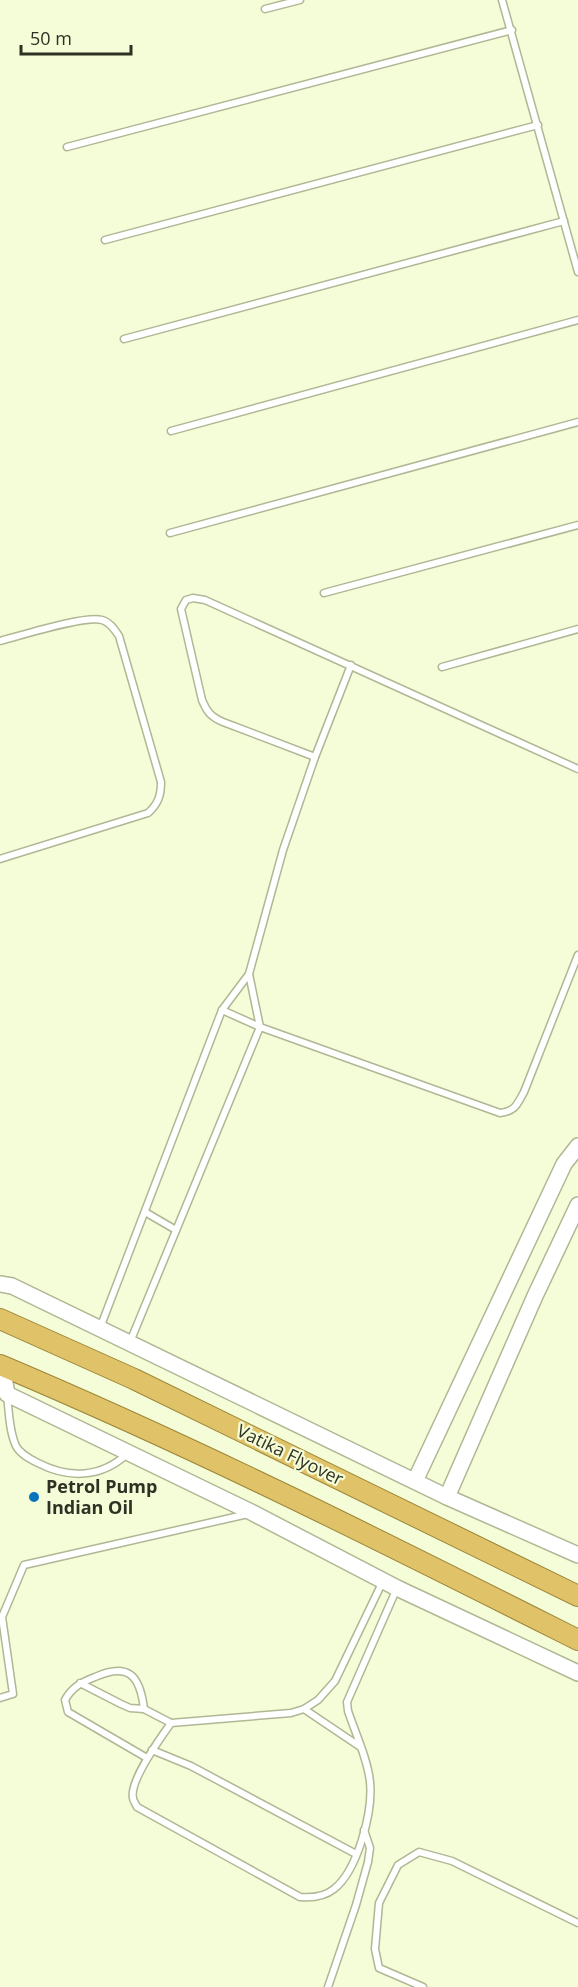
<svg xmlns="http://www.w3.org/2000/svg" width="578" height="1987" font-family="'Open Sans',sans-serif">
	<style>
		.lines { fill: none; stroke-linecap: round; stroke-linejoin: round }
		.service-casing { stroke: #afb794; stroke-width: 9 }
		.tertiary-casing { stroke: #afb794; stroke-width: 18 }
		.trunk-casing { stroke: #9c8638; stroke-width: 22 }
		.service { stroke: #fff; stroke-width: 6 }
		.tertiary { stroke: #fff; stroke-width: 15 }
		.trunk { stroke: #e0c368; stroke-width: 20 }
		.poi-dot { fill: #0972bd; stroke: #f4fcd8; stroke-width: 2 }
		.labels { text-anchor: middle; stroke-width: 4.5; stroke-linejoin: round; paint-order: stroke }
		.street-label { font-size: 18px; fill: #2e3123; stroke: #f4fcd8 }
		.poi-label { font-size: 18px; font-weight: bold; fill: #2e3123; stroke: #f4fcd8; text-anchor: start }
	</style>
	<rect width="100%" height="100%" fill="#f4fcd8"/>
	<g class="lines">
		<g class="service-casing">
			<g id="service">
				<polyline points="502,0 578,272"/>
				<polyline points="265,9 300,0"/>
				<polyline points="67,147 512,30"/>
				<polyline points="105,240 538,125"/>
				<polyline points="124,339 564,221"/>
				<polyline points="171,431 578,320"/>
				<polyline points="170,533 578,422"/>
				<polyline points="324,593 578,525"/>
				<path d="M0,641c20,-5 85,-26 102,-21 8,2 13,10 17,16l42,146c0,14 -3,22 -13,31l-148,46"/>
				<polyline points="442,667 578,629"/>
				<path d="M315,757l-92,-35c-12,-5 -16,-10 -21,-22l-21,-91 5,-9 7,-2 12,2 373,169"/>
				<path d="M222,1010l38,17 240,86c16,-2 17,-9 24,-21l54,-137"/>
				<polyline points="145,1212 176,1230"/>
				<polyline points="100,1328 222,1010 249,974 283,850 315,757 351,665"/>
				<polyline points="130,1342 260,1027 249,974"/>
				<path d="M7,1395c2,16 2,36 9,51 4,8 14,13 22,17 31,16 64,15 90,-10"/>
				<path d="M383,1581l-48,100 -17,19 -14,9 -13,4 -120,10c-10,14 -42,58 -38,75 0,3 3,6 4,9l163,90c12,1 24,0 34,-8 24,-19 39,-78 36,-107 -2,-22 -15,-50 -22,-71l-1,-9 50,-114"/>
				<polyline points="80,1683 121,1704 130,1708 144,1709 171,1723"/>
				<polyline points="0,1698 13,1694 2,1617 24,1565 248,1514"/>
				<path d="M144,1709c-4,-34 -16,-47 -49,-32 -13,5 -23,10 -30,23l3,12 79,46"/>
				<polyline points="304,1709 359,1746"/>
				<polyline points="152,1750 191,1766 356,1854"/>
				<polyline points="328,1987 356,1905 368,1862 370,1848 364,1830"/>
				<polyline points="423,1987 379,1968 375,1949 379,1903 398,1865 419,1852 452,1861 578,1923"/>
			</g>
		</g>
		<g class="tertiary-casing">
			<g id="tertiary">
				<polyline points="0,1284 12,1286 447,1497 578,1555"/>
				<polyline points="2,1366 7,1394 253,1513 397,1588 578,1673"/>
				<polyline points="415,1481 564,1164 578,1146"/>
				<polyline points="447,1497 535,1296 578,1205"/>
			</g>
		</g>
		<g class="trunk-casing">
			<g id="trunk">
				<polyline points="0,1319 134,1379 578,1596"/>
				<path d="M0,1365c197,83 387,179 578,275"/>
			</g>
		</g>
		<use href="#service" class="service"/>
		<use href="#tertiary" class="tertiary"/>
		<use href="#trunk" class="trunk"/>
	</g>
	<circle class="poi-dot" cx="34" cy="1497" r="6"/>
	<g class="labels">
		<g class="street-label">
			<text transform="translate(290 1455) rotate(26)" y="6">Vatika Flyover</text>
		</g>
		<g class="poi-label">
			<text x="46" y="1493">Petrol Pump<tspan x="46" dy="21">Indian Oil</tspan></text>
		</g>
	</g>
	<path d="M21 45v9h110v-9" fill="none" stroke="#2e3123" stroke-width="3"/>
	<text x="30" y="45" font-size="18" fill="#2e3123" stroke="#f4fcd8" stroke-width="4.5" paint-order="stroke">50 m</text>
</svg>
